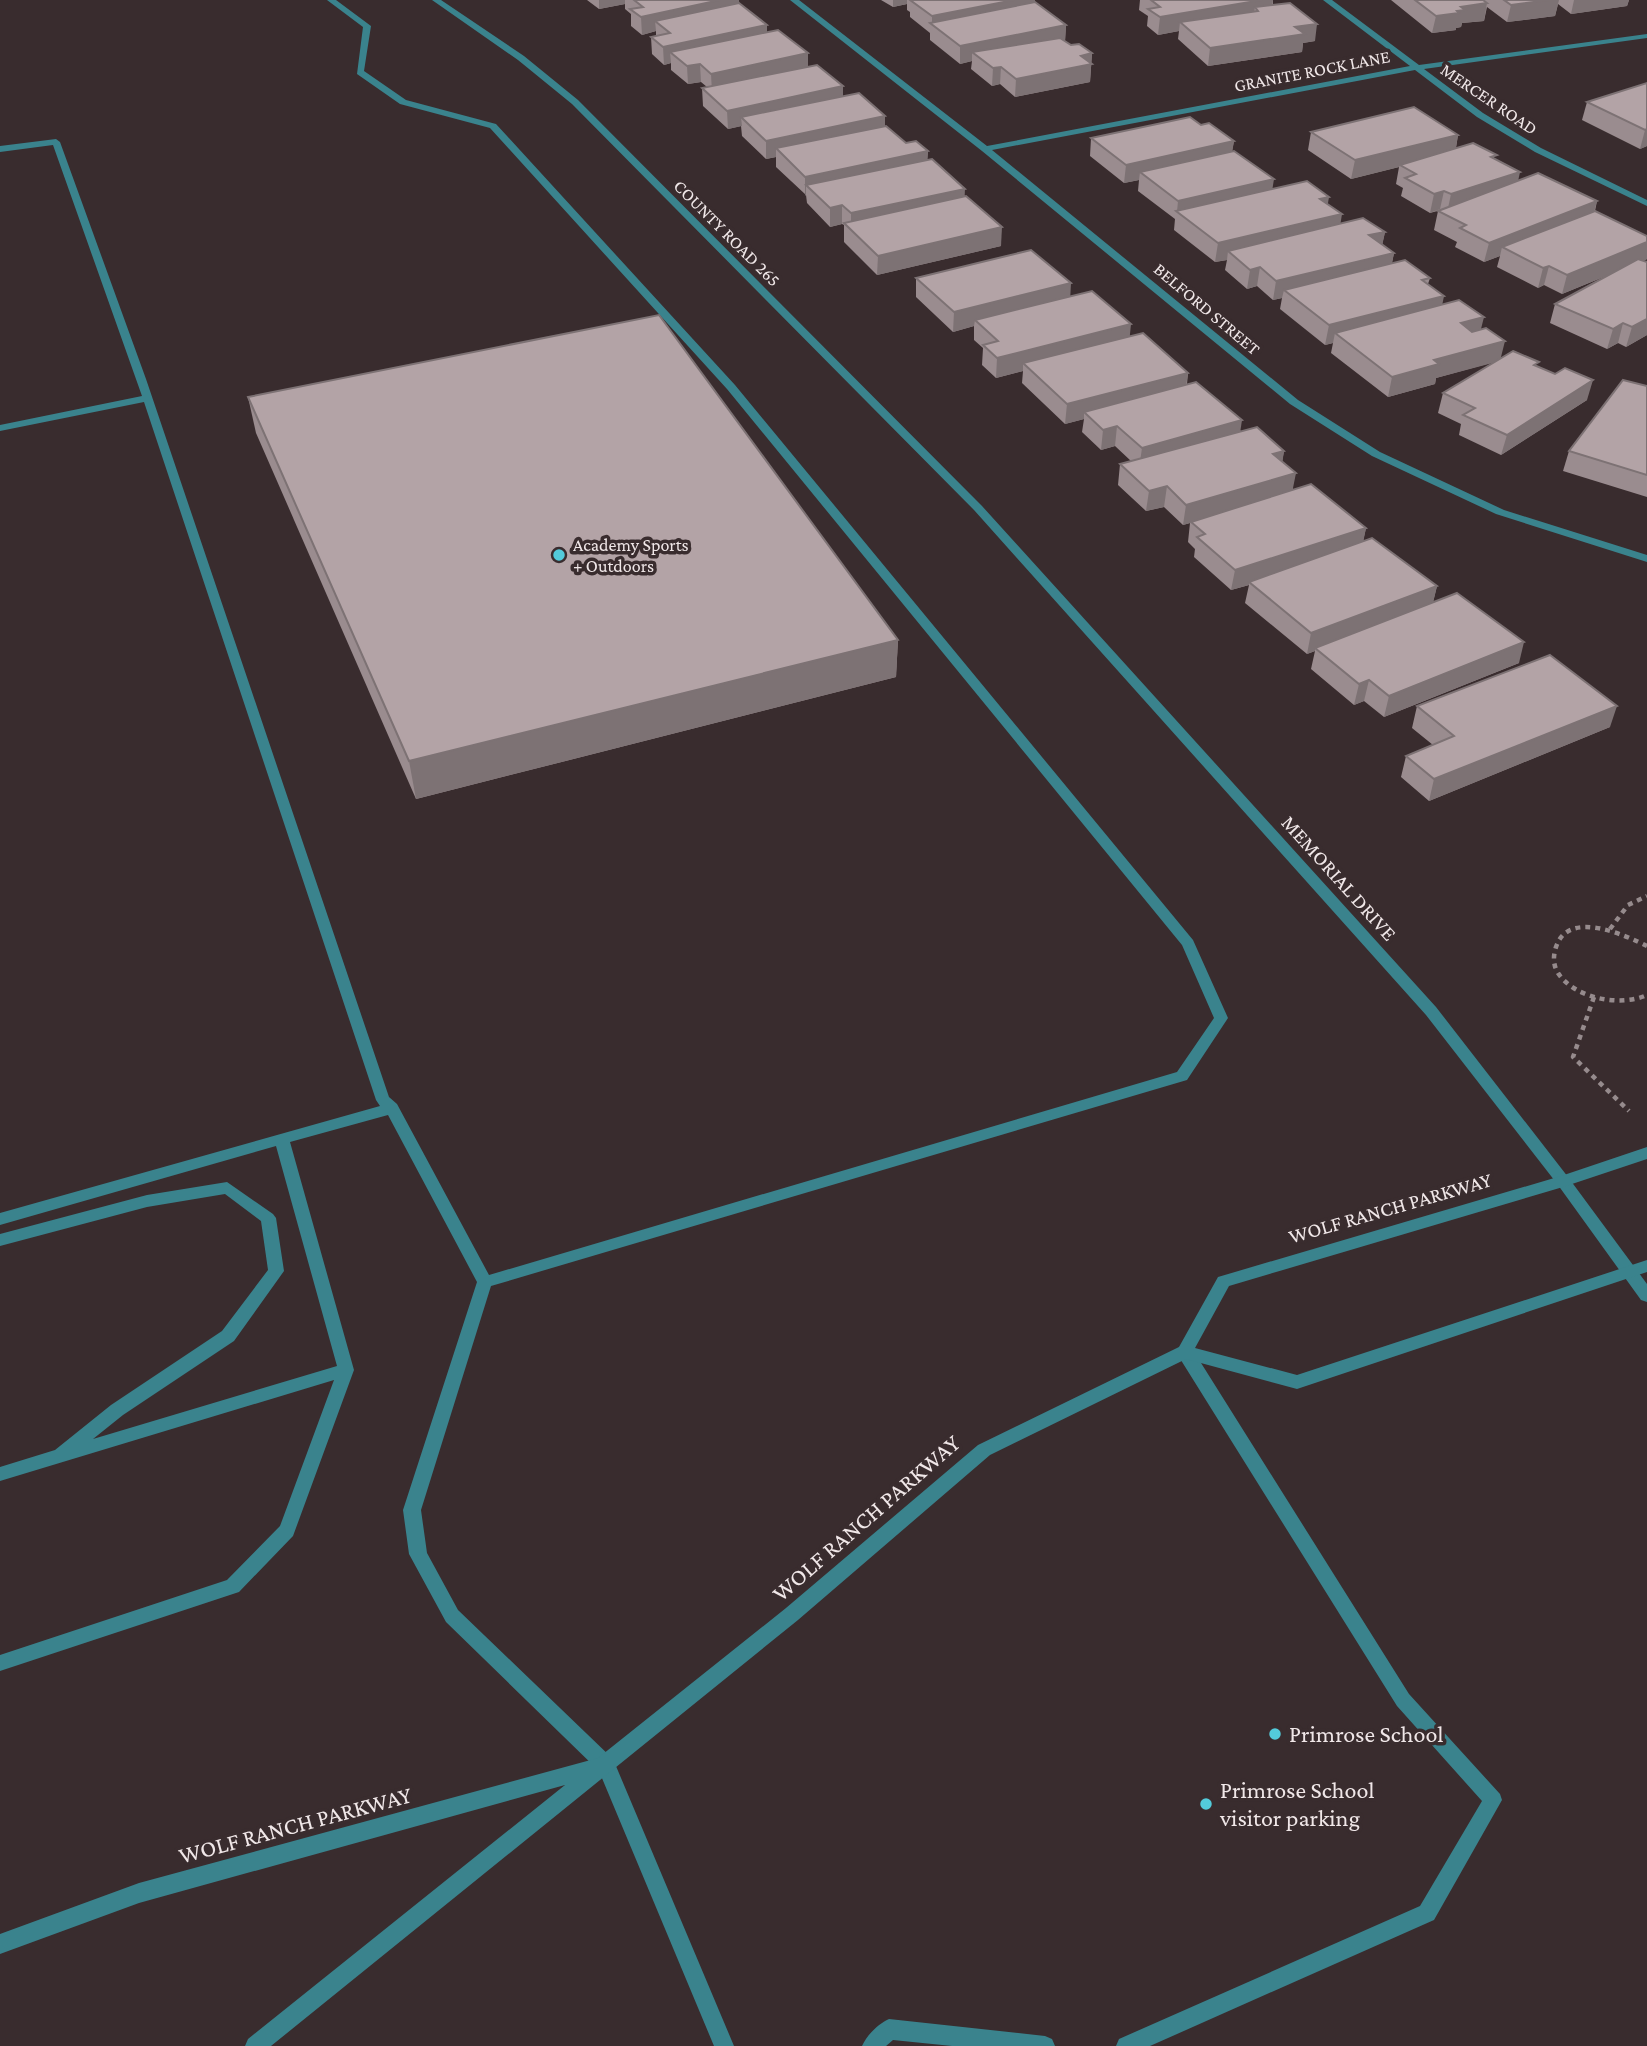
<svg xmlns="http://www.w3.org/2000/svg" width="1647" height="2046" font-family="'Crimson Pro',serif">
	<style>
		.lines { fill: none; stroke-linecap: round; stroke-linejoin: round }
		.path { stroke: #968b8d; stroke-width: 4.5; stroke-dasharray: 5 5; stroke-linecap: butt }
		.service { fill: #3a838d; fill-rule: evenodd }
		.minor { fill: #3a838d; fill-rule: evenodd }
		.tertiary { fill: #3a838d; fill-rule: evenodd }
		.wall { fill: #9a8c8f }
		.shaded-wall { fill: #7d7274 }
		.building { fill: #b3a3a6; stroke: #7d7274; stroke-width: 2 }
		.poi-dot { fill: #53cbdb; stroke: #392c2e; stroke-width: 2.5 }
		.labels { text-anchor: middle; stroke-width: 7; stroke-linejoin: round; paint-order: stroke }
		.far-street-label { font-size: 18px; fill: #f0e7e8; stroke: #392c2e }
		.far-poi-label { font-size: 18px; fill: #f0e7e8; stroke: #392c2e; text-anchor: start }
		.street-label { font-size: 21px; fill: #f0e7e8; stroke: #392c2e }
		.near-street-label { font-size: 24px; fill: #f0e7e8; stroke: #392c2e }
		.near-poi-label { font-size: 24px; fill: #f0e7e8; stroke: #392c2e; text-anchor: start }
	</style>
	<rect width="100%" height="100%" fill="#392c2e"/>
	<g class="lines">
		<g class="path">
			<polyline points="1610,929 1628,905 1647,896"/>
			<path d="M1647,946c-22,-11 -79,-37 -91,1 -3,9 -3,18 2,26 17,26 63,34 89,22"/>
			<polyline points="1594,997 1573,1057 1629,1111"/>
		</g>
		<g class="service">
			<polygon points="327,0 336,0 371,26 364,71 406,100 496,124 735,385 1193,940 1228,1018 1187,1080 491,1286 421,1510 427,1553 458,1610 613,1759 734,2046 714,2046 599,1771 446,1622 409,1554 403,1510 477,1282 388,1115 290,1142 354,1370 293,1536 239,1592 0,1671 0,1655 227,1580 280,1526 334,1380 0,1481 0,1467 55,1450 111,1405 222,1331 268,1270 261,1221 225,1194 147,1207 0,1246 0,1234 147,1195 227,1182 273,1214 276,1218 284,1271 234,1341 123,1415 93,1439 337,1366 276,1146 0,1225 0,1213 380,1106 376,1100 144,402 0,431 0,425 142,396 53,145 0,152 0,146 56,139 60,142 146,379 389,1097 397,1104 489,1275 1177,1072 1214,1018 1182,945 727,389 490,128 400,104 357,74 363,27"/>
			<polygon points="1185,1345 1191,1347 1409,1694 1500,1794 1502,1800 1434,1920 1150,2046 1116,2046 1119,2039 1420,1906 1482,1801 1397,1706 1179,1357 1177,1352 1179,1347"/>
			<path d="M889,2019l156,17 7,3 3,7h-103l-59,-6 -7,6h-24c5,-11 16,-22 27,-27z"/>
		</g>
		<g class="minor">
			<polygon points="432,0 441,0 524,56 578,100 982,506 1436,1007 1568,1177 1647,1284 1647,1302 1641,1300 1558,1185 1426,1015 974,510 572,104 518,60"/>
			<polygon points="790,0 799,0 987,146 1410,66 1323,0 1332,0 1419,65 1647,34 1647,38 1424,69 1483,113 1541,148 1647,200 1647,206 1535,152 1477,117 1415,70 992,150 1298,400 1380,452 1504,510 1647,555 1647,562 1496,514 1372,456 1290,404 982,151"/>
		</g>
		<polygon class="tertiary" points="1647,1147 1647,1159 1563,1187 1229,1286 1195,1348 1297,1375 1647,1260 1647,1272 1297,1389 1186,1359 990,1455 798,1620 271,2046 245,2046 248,2039 565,1785 139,1903 0,1954 0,1934 139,1883 598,1758 786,1608 978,1445 1179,1347 1218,1277 1561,1176"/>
	</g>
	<g class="wall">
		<polygon points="587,0 739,0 739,4 767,25 767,32 808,53 808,66 843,86 843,97 885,116 885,126 906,143 928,151 927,160 965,196 1001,246 877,275 844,242 844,225 842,224 830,227 807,203 806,195 776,167 776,157 766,159 742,136 741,126 728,129 703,106 702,88 707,87 701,82 688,84 671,70 671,63 664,65 652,54 651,37 656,36 656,31 642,35 631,26 631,14 625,9 625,4 599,9"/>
		<polygon points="881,0 1035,0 1035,2 1066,25 1065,41 1071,45 1092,53 1090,82 1015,97 1000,84 992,86 971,69 972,61 960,64 930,40 930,33 910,17 910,12 907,10 907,4 893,7"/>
		<polygon points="1140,0 1273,0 1273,5 1315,41 1303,43 1302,52 1208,66 1178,39 1179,31 1158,35 1147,26 1148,16 1139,10"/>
		<polygon points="1391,0 1629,0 1627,6 1571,14 1558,4 1555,16 1507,22 1487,7 1484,21 1462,23 1461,27 1456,28 1456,30 1432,33"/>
		<polygon points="1647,83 1647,146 1640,149 1582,120 1587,102"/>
		<polygon points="1201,125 1234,141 1232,151 1272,189 1328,204 1340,223 1385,232 1382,245 1394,253 1392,263 1430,278 1428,284 1442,305 1481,329 1500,359 1538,366 1587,400 1501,455 1459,435 1461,424 1438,413 1443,393 1494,362 1436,378 1435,384 1388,397 1331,353 1333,343 1325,345 1280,309 1282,298 1273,300 1257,286 1247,289 1225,270 1227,260 1215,262 1174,230 1175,219 1138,191 1139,180 1124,183 1090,156 1091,138"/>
		<polygon points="1311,132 1458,135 1456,148 1496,159 1518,181 1597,201 1595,211 1647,236 1647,259 1643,261 1647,335 1626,347 1618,343 1607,349 1550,323 1555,304 1606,276 1562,294 1544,285 1538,288 1497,267 1500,256 1484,262 1455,247 1457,242 1434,230 1438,211 1441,210 1430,213 1401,196 1403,188 1396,184 1399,167 1351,179 1308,150"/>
		<polygon points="916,278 1070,296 1130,336 1188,373 1187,384 1241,431 1284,451 1282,462 1293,489 1366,528 1363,541 1437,586 1433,602 1519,663 1384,717 1364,701 1354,705 1311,669 1315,651 1307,654 1245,603 1249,585 1231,590 1194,557 1195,549 1188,542 1190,523 1183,525 1164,507 1146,511 1118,485 1120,464 1131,461 1115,446 1101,450 1082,432 1084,419 1065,424 1022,383 1023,371 996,378 982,365 983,348 974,340 974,326 953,332 916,297"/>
		<polygon points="1647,386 1647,497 1563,471 1569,451"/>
		<polygon points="248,397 898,640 896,677 416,799 256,433"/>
		<polygon points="1417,706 1610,727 1429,801 1401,777 1406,756 1433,745 1412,728"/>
	</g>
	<g class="shaded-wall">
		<polygon points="599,0 625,0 625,4 599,9"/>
		<polygon points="720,0 739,0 740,13 655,21 656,31 642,35 641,17"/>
		<polygon points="893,0 907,0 907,4 893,7"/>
		<polygon points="1014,0 1035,0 1034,13 932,24 932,16"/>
		<polygon points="1262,0 1273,0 1271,15 1258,11 1255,7 1253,18 1180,22 1179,31 1158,35 1160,17"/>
		<polygon points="1549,0 1559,0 1555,16 1507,22 1511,5"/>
		<polygon points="1574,0 1629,0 1627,6 1571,14"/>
		<polygon points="1487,3 1484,21 1462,23 1461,27 1456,28 1456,30 1432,33 1436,16 1461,7"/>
		<polygon points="1317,24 1315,41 1303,43 1302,52 1208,66 1210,48 1295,27"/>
		<polygon points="767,25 767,42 670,52 671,63 664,65 663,47"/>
		<polygon points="1066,25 1065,42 972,52 972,61 960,64 960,46"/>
		<polygon points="808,53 808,71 712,92 711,74"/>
		<polygon points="1092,53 1090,82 1015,97 1016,79 1081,56"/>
		<polygon points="700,64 701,82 688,84 687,66"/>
		<polygon points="1001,67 1000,84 992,86 993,68"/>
		<polygon points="843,86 843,104 741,117 742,126 728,129 727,111"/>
		<polygon points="885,116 885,134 776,148 776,157 766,159 766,141"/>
		<polygon points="1647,129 1647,146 1640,149 1645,130"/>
		<polygon points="1458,135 1455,153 1400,165 1399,167 1351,179 1355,160"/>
		<polygon points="1234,141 1231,159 1140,172 1139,180 1124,183 1126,165"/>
		<polygon points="928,151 927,170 806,185 806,195 805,196 805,177"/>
		<polygon points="1520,172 1516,191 1447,213 1451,194"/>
		<polygon points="1274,179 1271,198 1177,212 1178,201"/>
		<polygon points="965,189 964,208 851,230 851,213"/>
		<polygon points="1444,191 1440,209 1430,213 1434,194"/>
		<polygon points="1329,197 1326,215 1320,199"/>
		<polygon points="1597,201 1592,220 1502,247 1500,256 1484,262 1489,243"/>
		<polygon points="842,205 842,224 830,227 830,208"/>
		<polygon points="1342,214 1339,233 1228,251 1227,260 1215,262 1218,243"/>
		<polygon points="1002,227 1001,246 877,275 878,256"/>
		<polygon points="1385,232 1381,251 1369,235"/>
		<polygon points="1647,242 1647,259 1562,294 1567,275"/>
		<polygon points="1394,253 1390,272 1284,290 1282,298 1273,300 1276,281"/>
		<polygon points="1549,266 1544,285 1538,288 1543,268"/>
		<polygon points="1260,267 1257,286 1247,289 1250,270"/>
		<polygon points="1071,283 1070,302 975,320 974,326 953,332 954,312"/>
		<polygon points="1444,296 1440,316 1335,333 1333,343 1325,345 1329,325"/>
		<polygon points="1484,317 1479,337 1461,323"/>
		<polygon points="1647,319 1647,335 1626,347 1632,327"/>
		<polygon points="1623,323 1618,343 1607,349 1613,329"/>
		<polygon points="1131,324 1129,344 1023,363 1023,371 996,378 997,358"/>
		<polygon points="1505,341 1500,361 1436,378 1435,384 1388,397 1392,377 1434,360"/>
		<polygon points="1188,373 1185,392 1084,412 1084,419 1065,424 1067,404"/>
		<polygon points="1593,380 1587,400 1501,455 1507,435"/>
		<polygon points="1242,420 1239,440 1139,469 1142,448"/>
		<polygon points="1117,426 1115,446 1101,450 1103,430"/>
		<polygon points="1284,451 1281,471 1273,454"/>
		<polygon points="1296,473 1292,493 1191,522 1190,523 1183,525 1186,505"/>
		<polygon points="1167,486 1164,507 1146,511 1149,491"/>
		<polygon points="1366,528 1362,548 1249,582 1249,585 1231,590 1235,570"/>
		<polygon points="1437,586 1432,607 1315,648 1315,651 1307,654 1311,633"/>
		<polygon points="898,640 896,677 416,799 409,761"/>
		<polygon points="1524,642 1519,663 1384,717 1389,696"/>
		<polygon points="1369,680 1364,701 1354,705 1359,684"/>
		<polygon points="1617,706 1610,727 1429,801 1434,779"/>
	</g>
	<g class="building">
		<polygon points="634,0 720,0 641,17 630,9 643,7"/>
		<polygon points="910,0 1014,0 932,16"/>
		<polygon points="1151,0 1262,0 1160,17 1148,9 1160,7"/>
		<polygon points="1415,0 1483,0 1487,3 1461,7 1465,10 1457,11 1459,13 1436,16"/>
		<polygon points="1504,0 1549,0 1511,5"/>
		<polygon points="1035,2 1066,25 960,46 930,23"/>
		<polygon points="739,3 767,25 663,47 651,37 670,33 655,21"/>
		<polygon points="1290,3 1317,24 1295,27 1305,34 1210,48 1180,22 1258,11 1255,7"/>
		<polygon points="778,30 808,53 711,74 700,64 687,66 670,52"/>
		<polygon points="1060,38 1071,45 1079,44 1092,53 1081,56 1092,64 1016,79 1001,67 993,68 972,52"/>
		<polygon points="817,65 843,86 727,111 702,88"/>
		<polygon points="1647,83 1647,129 1645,130 1587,102"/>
		<polygon points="859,93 885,116 766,141 741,117"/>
		<polygon points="1414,107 1458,135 1355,160 1311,132"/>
		<polygon points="1190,117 1201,125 1209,123 1234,141 1126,165 1091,138"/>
		<polygon points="886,126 906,143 916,141 928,151 805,177 776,148"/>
		<polygon points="1473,143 1497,155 1491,157 1520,172 1451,194 1444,191 1434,194 1405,178 1416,174 1400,165"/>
		<polygon points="1234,151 1274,179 1178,201 1140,172"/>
		<polygon points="932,159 965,189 851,213 842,205 830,208 806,185"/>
		<polygon points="1538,173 1597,201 1489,243 1460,228 1466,225 1438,211"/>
		<polygon points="1307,181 1329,197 1320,199 1342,214 1218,243 1176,211"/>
		<polygon points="966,196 1002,227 878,256 844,223"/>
		<polygon points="1595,211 1647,236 1647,242 1567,275 1549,266 1543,268 1502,247"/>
		<polygon points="1363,218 1385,232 1369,235 1394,253 1276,281 1260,267 1250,270 1228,251"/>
		<polygon points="1031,250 1071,283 954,312 916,278"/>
		<polygon points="1638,259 1647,262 1647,319 1632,327 1623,323 1613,329 1555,304"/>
		<polygon points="1405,260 1430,278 1422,280 1444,296 1329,325 1284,290"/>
		<polygon points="1092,291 1131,324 997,358 983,345 998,341 975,320"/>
		<polygon points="1459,300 1484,317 1461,323 1472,332 1486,328 1505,341 1434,360 1439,364 1392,377 1335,333"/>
		<polygon points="659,315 898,640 409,761 248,397"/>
		<polygon points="1143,333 1188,373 1067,404 1023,363"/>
		<polygon points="1513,351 1539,362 1534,365 1555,374 1565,368 1593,380 1507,435 1463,415 1475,408 1443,393"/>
		<polygon points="1623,380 1647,386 1647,475 1569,451"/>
		<polygon points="1196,382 1242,420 1142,448 1117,426 1103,430 1084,412"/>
		<polygon points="1257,427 1284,451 1273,454 1296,473 1186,505 1167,486 1149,491 1120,464"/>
		<polygon points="1311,484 1366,528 1235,570 1197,537 1205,534 1191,522"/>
		<polygon points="1372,538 1437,586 1311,633 1249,582"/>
		<polygon points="1457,593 1524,642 1389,696 1369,680 1359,684 1315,648"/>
		<polygon points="1550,655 1617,706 1434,779 1406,756 1454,736 1417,706"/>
	</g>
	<g class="poi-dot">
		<circle cx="559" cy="555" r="7"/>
		<circle cx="1275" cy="1734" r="7"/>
		<circle cx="1206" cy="1804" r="7"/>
	</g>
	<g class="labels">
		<g class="far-street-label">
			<text transform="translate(1312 71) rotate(-11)" y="6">GRANITE ROCK LANE</text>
			<text transform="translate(1489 99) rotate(34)" y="6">MERCER ROAD</text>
			<text transform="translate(727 233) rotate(45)" y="6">COUNTY ROAD 265</text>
			<text transform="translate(1207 309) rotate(40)" y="6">BELFORD STREET</text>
		</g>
		<g class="far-poi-label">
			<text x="573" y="551">Academy Sports<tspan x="573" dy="21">+ Outdoors</tspan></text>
		</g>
		<g class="street-label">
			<text transform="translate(1339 878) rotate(48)" y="7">MEMORIAL DRIVE</text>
			<text transform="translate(1390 1208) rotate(-16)" y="7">WOLF RANCH PARKWAY</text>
		</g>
		<g class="near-street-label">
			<text transform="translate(866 1518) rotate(-41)" y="8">WOLF RANCH PARKWAY</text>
			<text transform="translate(295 1825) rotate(-15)" y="8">WOLF RANCH PARKWAY</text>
		</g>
		<g class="near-poi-label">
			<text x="1289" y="1742">Primrose School</text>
			<text x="1220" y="1798">Primrose School<tspan x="1220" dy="28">visitor parking</tspan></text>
		</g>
	</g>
</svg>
